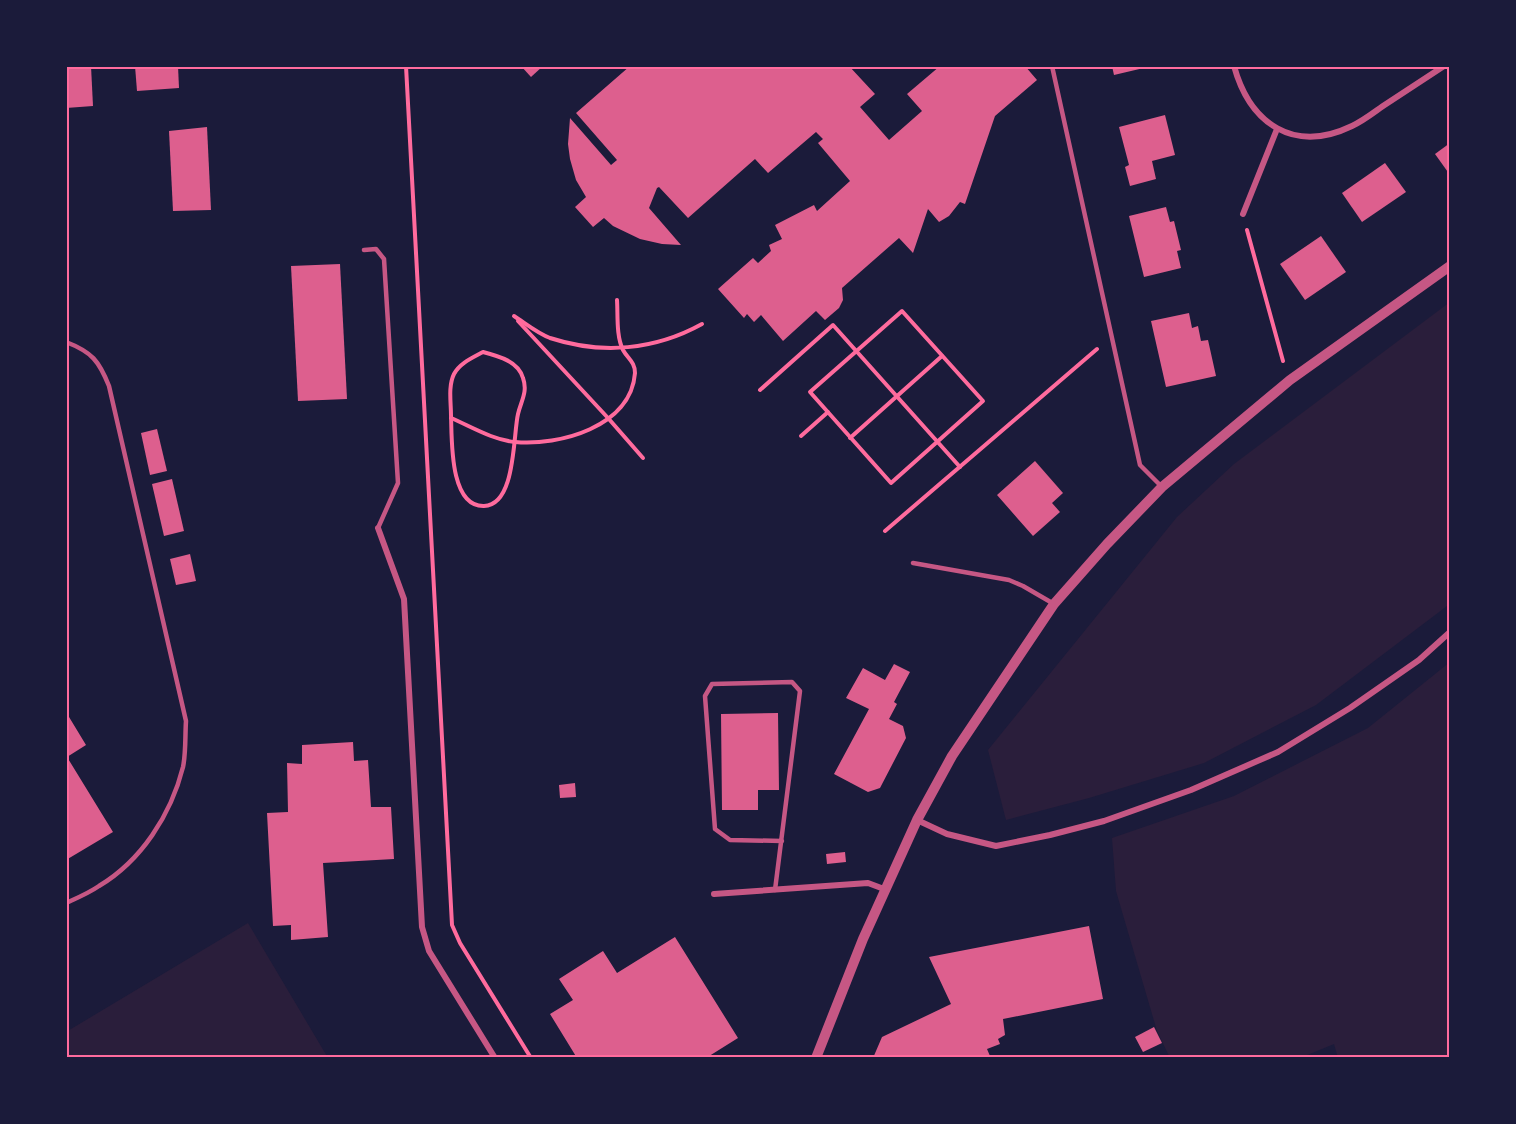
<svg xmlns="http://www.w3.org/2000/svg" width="1516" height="1124" font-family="Montserrat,sans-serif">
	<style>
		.green { fill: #2a1e3b }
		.building { fill: #dd5f8e }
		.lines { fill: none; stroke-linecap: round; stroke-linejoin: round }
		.path { stroke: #ff6b9d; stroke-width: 4 }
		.service { stroke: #c65784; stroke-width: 4.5 }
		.minor { stroke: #c65784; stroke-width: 6 }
		.tertiary { stroke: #c65784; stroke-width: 10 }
		.neatline { fill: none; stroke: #ff6b9d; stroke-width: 2 }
	</style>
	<rect width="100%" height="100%" fill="#1b1b3a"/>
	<g class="green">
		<polygon points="1450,302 1450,603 1447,606 1316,705 1204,763 1089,798 1006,820 988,750 1177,517 1234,464"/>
		<polygon points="1450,662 1450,1058 1338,1058 1334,1044 1300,1058 1170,1058 1157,1031 1116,891 1112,838 1234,796 1368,728"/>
		<polygon points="248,923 328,1058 66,1058 66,1032"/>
	</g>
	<g class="building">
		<polygon points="66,66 91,66 93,106 66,108"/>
		<polygon points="135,66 178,66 179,88 137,91"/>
		<polygon points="521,66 543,66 531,77"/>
		<polygon points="630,66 849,66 875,94 860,107 889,140 922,111 907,94 940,66 1025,66 1037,80 995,116 965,204 960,202 949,216 939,222 928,209 913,253 899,238 842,288 843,300 839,308 825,320 816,311 783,341 761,315 754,322 747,314 744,318 718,289 753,258 758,263 771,251 769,245 782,239 775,225 814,205 817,211 850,181 818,143 823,139 816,132 768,173 755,159 688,218 659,187 657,188 649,208 681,245 662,244 640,239 613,226 604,218 593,227 575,207 586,197 576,180 570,159 568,144 570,118 611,165 617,160 576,113"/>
		<polygon points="1112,66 1148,66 1148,67 1114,75"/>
		<polygon points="1165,115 1175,155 1152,161 1156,179 1130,186 1125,167 1129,165 1119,127"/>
		<polygon points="207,127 211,210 173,211 169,131"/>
		<polygon points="1450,143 1450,175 1435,154"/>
		<polygon points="1385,163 1406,192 1362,222 1342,193"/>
		<polygon points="1166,207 1170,222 1174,221 1181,250 1177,251 1181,268 1144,277 1129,216"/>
		<polygon points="1321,236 1346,272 1305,300 1280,264"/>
		<polygon points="340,264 347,399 298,401 291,266"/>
		<polygon points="1189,313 1192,328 1198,326 1201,341 1208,340 1216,376 1166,387 1151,321"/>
		<polygon points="157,429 167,471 150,475 141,433"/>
		<polygon points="1035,461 1063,493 1052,503 1060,512 1033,536 997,495"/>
		<polygon points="172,479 184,531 164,536 152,484"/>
		<polygon points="190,554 196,581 176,585 170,559"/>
		<polygon points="894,664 910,672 894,702 897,704 889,719 903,726 906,738 880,788 868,792 834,774 869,709 846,698 863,668 885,680"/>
		<polygon points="66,712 86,745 67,757 113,832 66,860"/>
		<polygon points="778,713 779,790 758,790 758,810 722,810 721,714"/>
		<polygon points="353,742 354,761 368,760 371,807 391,807 394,859 323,863 328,937 291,940 291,925 273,926 267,813 288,812 287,763 302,764 302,745"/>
		<polygon points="575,783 576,797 560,798 559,785"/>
		<polygon points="845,852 846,862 827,864 826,854"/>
		<polygon points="1089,926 1103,999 1003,1019 1005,1035 998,1039 1000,1044 987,1049 990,1056 986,1058 873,1058 882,1037 951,1004 929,957"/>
		<polygon points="675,937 738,1038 706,1058 577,1058 550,1014 573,1000 559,979 603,951 617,973"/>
		<polygon points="1154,1027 1162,1043 1143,1052 1135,1037"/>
	</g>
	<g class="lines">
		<g class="path">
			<polyline points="406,66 452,925 460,943 531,1058"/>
			<polyline points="1247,230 1283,361"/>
			<polygon points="902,311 983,401 891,483 810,392"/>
			<path d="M514,316c11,7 23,17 36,22 52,17 105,12 152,-14"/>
			<polyline points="518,321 608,418 643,458"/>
			<path d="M483,352c15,4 35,9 40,26 5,14 -2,23 -5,36 -5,21 -2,91 -34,92 -35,1 -32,-68 -33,-91 0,-12 -3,-29 3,-41 6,-11 18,-16 29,-22z"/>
			<polyline points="760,390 833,325 960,467"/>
			<path d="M451,418c21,9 42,22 64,24 44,4 116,-15 120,-69 0,-11 -7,-14 -12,-23 -7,-14 -5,-35 -6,-50"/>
			<polyline points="801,436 828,412"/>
			<polyline points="850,438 942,356"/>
			<polyline points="885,531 1097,349"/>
		</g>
		<g class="service">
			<polyline points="1052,66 1140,465 1162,487"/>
			<polyline points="364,250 376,249 384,259 398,483 378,528"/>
			<path d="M66,342c26,10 33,19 43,44l77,335c-1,15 0,32 -3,46 -12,48 -42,94 -84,119 -10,7 -22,12 -33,17"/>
			<polyline points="913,563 1009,580 1023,586 1054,604"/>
			<polyline points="775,890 800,691 792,682 712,684 705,696 715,829 730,840 782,841"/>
		</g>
		<g class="minor">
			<path d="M1234,66c16,58 60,88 118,60 11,-5 21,-13 31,-20 20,-13 41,-27 61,-40"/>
			<polyline points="1243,214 1277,129"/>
			<polyline points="378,528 404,599 422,927 429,951 495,1058"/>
			<polyline points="917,820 947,834 996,846 1050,835 1104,821 1191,790 1278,752 1350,708 1419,660 1450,632"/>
			<polyline points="714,894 868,883 884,889"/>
		</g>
		<polyline class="tertiary" points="816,1058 863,939 917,820 952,756 1054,604 1107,544 1162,487 1290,380 1450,266"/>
	</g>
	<rect width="1516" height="1124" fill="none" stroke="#1b1b3a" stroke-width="135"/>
	<rect x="68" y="68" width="1380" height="988" class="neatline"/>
</svg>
